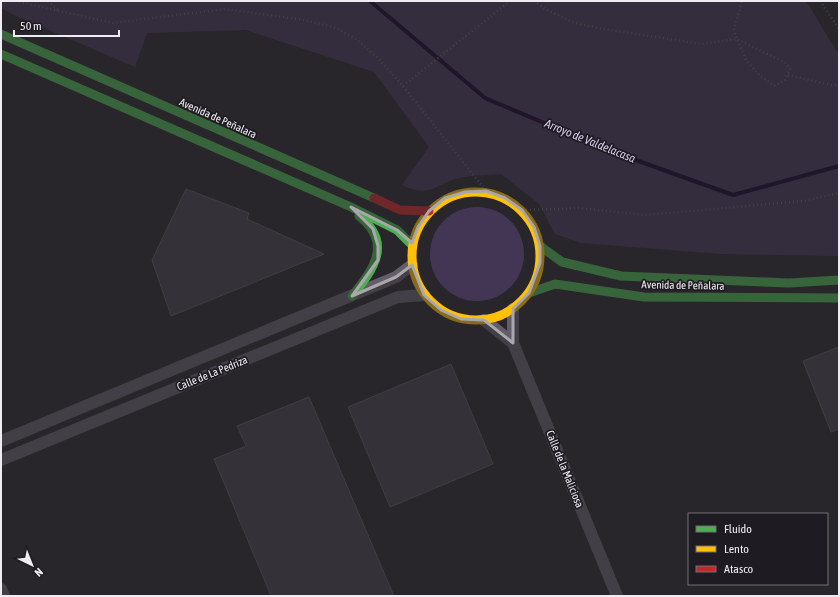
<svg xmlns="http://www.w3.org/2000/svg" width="840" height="597" font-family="'Asap Condensed',sans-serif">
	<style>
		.green { fill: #433655 }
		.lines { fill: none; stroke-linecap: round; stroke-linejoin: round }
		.stream { stroke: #160328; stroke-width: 4 }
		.building { fill: #453f4d; stroke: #5b595d }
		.path { stroke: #625e66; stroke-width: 2.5; stroke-dasharray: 1 3; stroke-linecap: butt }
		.street { stroke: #635d6a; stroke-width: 12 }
		.fast { stroke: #4caf50; stroke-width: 9 }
		.slow { stroke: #ffc107; stroke-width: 9 }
		.jam { stroke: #c62828; stroke-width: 9 }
		.marked { fill: none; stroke: #a9a7ad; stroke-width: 3; stroke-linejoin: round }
		.labels { text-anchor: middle; stroke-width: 3.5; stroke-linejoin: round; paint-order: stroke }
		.street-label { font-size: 11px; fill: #efedf3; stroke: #1e1b22 }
		.water-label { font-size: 12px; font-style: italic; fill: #daccf1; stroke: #1e1b22 }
	</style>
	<rect width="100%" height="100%" fill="#28262a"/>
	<g class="green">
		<path d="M1,1h805l33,54v201l-118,-2 -140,-11 -26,-9 -16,-30 -38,-30c-12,1 -25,1 -37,3 -26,4 -32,23 -62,8l27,-38 -55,-75 -128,-42 -99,3 -12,34 -119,-51 -15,-8z"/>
		<circle cx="477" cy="254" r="47"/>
	</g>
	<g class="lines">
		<polyline class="stream" points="370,1 485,98 608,150 733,195 839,166"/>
	</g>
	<g class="building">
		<polygon points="186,189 249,213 247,219 324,254 171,316 152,260"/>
		<polygon points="839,347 839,429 831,432 803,361"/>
		<polygon points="451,364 493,464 390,507 348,407"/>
		<polygon points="309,397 394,596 271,596 214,459 246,446 237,426"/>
	</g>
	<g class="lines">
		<g class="path">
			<polyline points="15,1 113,23 225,9 298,19 334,27 356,39 379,59 403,86 486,191"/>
			<polyline points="48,1 58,10"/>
			<polyline points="534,1 545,9 572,22 598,28 701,44 737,39 786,63 790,69 785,80 774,86 757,73 746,60 737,39 734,30 742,1"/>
			<polyline points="820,1 839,29"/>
			<polyline points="788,75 831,85 839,85"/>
			<polyline points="403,86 510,1"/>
			<polyline points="522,210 578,208 646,215 803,201 839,193"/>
		</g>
		<g class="street">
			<polyline points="513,309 513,343 617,596"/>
			<polyline points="484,320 513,343"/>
			<polyline points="1,441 396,277 412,265"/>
			<polyline points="1,460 398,297 424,295"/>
			<polyline points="1,589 4,596"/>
		</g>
		<g class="fast">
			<polyline points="1,34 374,198"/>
			<polyline points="1,54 351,207 397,230 412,245"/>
			<polyline points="540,246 562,262 621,276 789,283 839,280"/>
			<polyline points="529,293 555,284 644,297 839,298"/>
			<path d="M352,296c22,-27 41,-53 7,-80"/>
		</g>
		<circle class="slow" cx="476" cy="256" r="64"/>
		<polyline class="jam" points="374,198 400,210 429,211"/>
	</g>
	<path d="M0 0H840V597H0ZM486,191l19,7 17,12 12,17 6,19v17l-11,30 -16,16v34l-29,-23 -23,-1 -20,-9 -17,-15 -12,-30 -16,12 -44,19 26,-36v-14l-5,-17 -22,-22 46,23 15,13 6,-16 11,-16 16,-13 20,-6z" fill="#28262a" fill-opacity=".55" fill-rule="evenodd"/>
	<path class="marked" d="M486,191l19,7 17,12 12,17 6,19v17l-11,30 -16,16v34l-29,-23 -23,-1 -20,-9 -17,-15 -12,-30 -16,12 -44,19 26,-36v-14l-5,-17 -22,-22 46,23 15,13 6,-16 11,-16 16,-13 20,-6z"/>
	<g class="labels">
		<g class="street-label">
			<text transform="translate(218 118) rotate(24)" y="4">Avenida de Peñalara</text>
			<text transform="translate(683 285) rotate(1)" y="4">Avenida de Peñalara</text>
			<text transform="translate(212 373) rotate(-22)" y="4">Calle de La Pedriza</text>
			<text transform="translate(565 469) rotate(68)" y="4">Calle de la Maliciosa</text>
		</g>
		<g class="water-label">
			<text transform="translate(590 141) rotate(22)" y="4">Arroyo de Valdelacasa</text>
		</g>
	</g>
	<rect width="840" height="597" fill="none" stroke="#efedf3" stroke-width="4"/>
	<rect x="688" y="513" width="140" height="72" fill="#1e1b22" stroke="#726f76"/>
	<rect x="696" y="526" width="20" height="6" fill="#4caf50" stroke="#726f76"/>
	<text x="724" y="533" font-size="12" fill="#efedf3">Fluido</text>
	<rect x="696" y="546" width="20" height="6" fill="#ffc107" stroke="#726f76"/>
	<text x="724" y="553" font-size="12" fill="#efedf3">Lento</text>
	<rect x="696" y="566" width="20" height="6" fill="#c62828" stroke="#726f76"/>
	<text x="724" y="573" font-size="12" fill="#efedf3">Atasco</text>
	<g transform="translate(32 565) rotate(137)" stroke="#1e1b22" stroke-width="3" paint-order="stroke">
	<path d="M0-3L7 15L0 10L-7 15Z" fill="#efedf3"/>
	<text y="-6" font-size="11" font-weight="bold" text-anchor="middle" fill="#efedf3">N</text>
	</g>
	<path d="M14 30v6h105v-6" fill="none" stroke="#efedf3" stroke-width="2"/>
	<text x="20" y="30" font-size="12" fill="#efedf3" stroke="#1e1b22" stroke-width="3" paint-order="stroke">50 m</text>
</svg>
